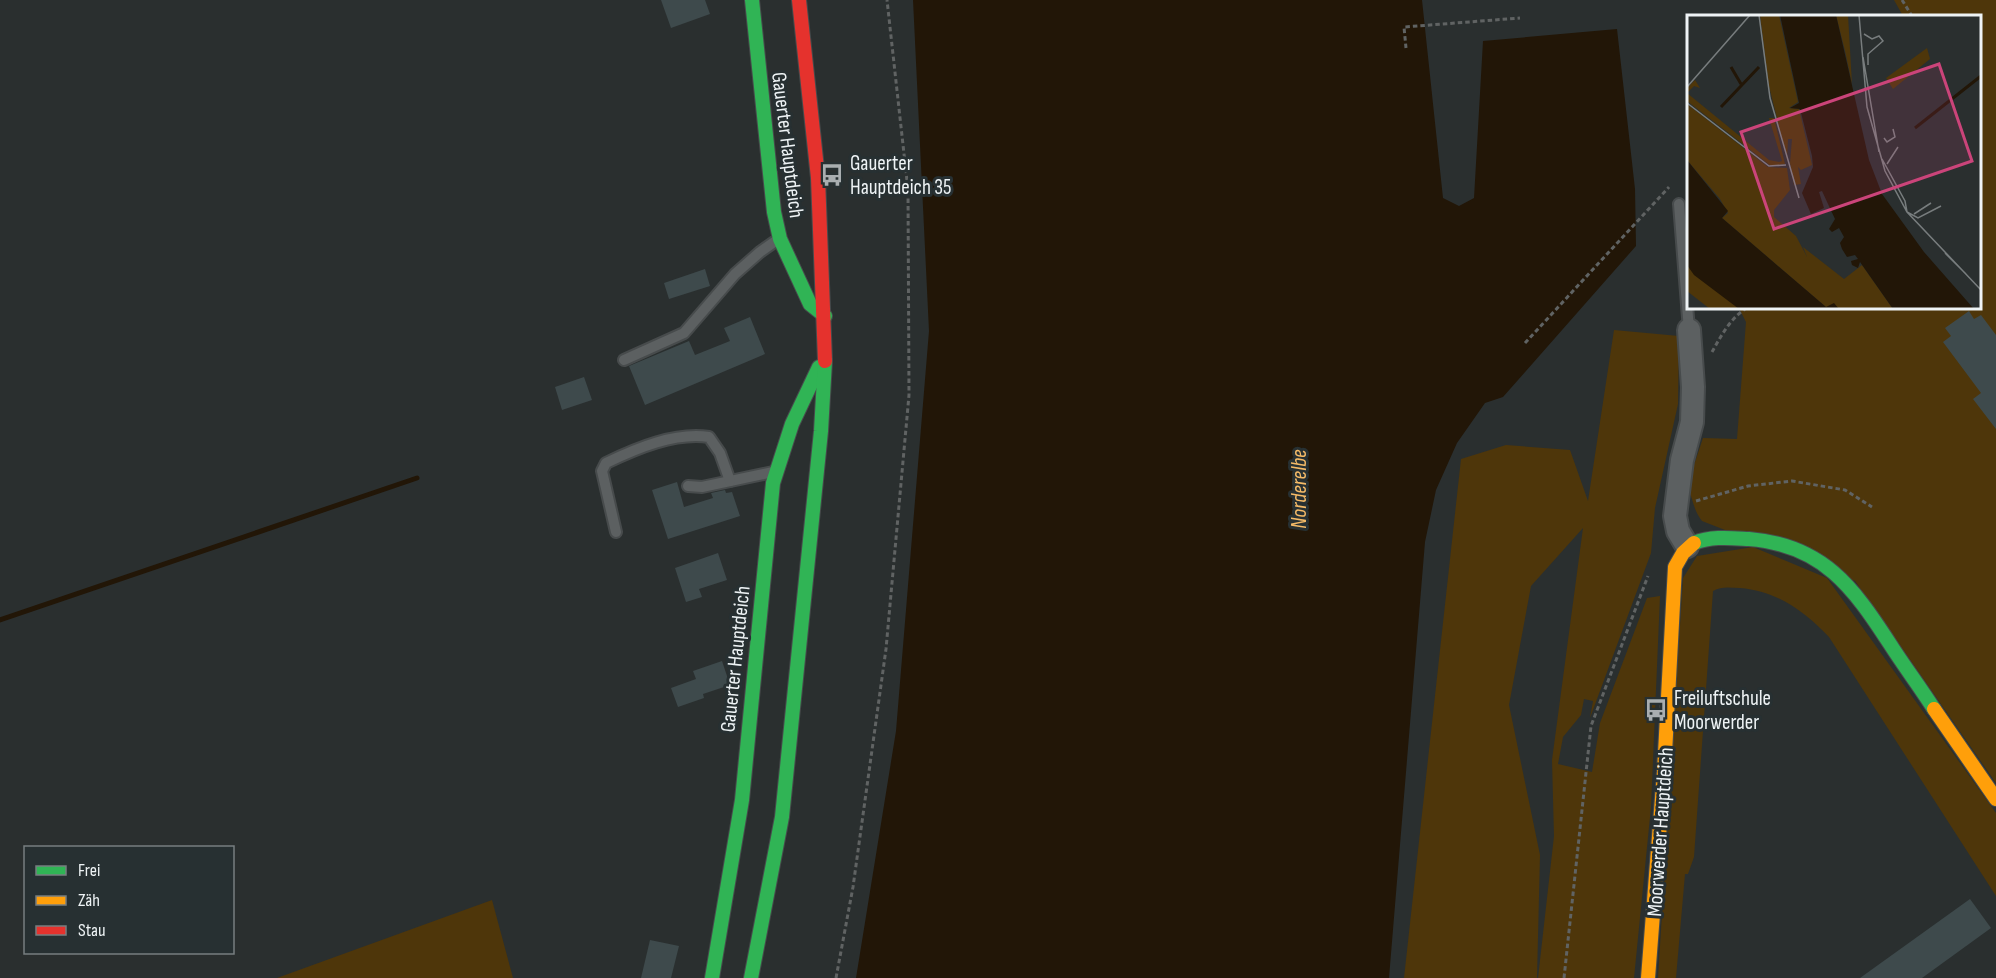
<svg xmlns="http://www.w3.org/2000/svg" width="1996" height="978" font-family="'Sofia Sans Condensed',sans-serif">
	<style>
		.green { fill: #4e360a }
		.water { fill: #221607 }
		.lines { fill: none; stroke-linecap: round; stroke-linejoin: round }
		.stream { stroke: #221607; stroke-width: 5 }
		.building { fill: #3e4a4c }
		.lane-casing { stroke: #474b4c; stroke-width: 14 }
		.street-casing { stroke: #474b4c; stroke-width: 26 }
		.fast-casing { stroke: #474b4c; stroke-width: 16 }
		.slow-casing { stroke: #474b4c; stroke-width: 16 }
		.jam-casing { stroke: #474b4c; stroke-width: 16 }
		.path { stroke: #606363; stroke-width: 3; stroke-dasharray: 4.5 3; stroke-linecap: butt }
		.lane { stroke: #5c6061; stroke-width: 10 }
		.street { stroke: #5c6061; stroke-width: 22 }
		.fast { stroke: #30b455; stroke-width: 14 }
		.slow { stroke: #ff9f0a; stroke-width: 14 }
		.jam { stroke: #e5322d; stroke-width: 14 }
		.labels { text-anchor: middle; stroke-width: 6; stroke-linejoin: round; paint-order: stroke }
		.street-label { font-size: 21px; fill: #eef3f5; stroke: #273032 }
		.poi-label { font-size: 21px; fill: #eef3f5; stroke: #273032; text-anchor: start }
		.water-label { font-size: 22px; font-style: italic; fill: #f4ba67; stroke: #273032 }
		.inset-river { fill: none; stroke: #221607; stroke-width: 3 }
		.inset-road { fill: none; stroke: #787d7e; stroke-width: 1.5 }
		.view { fill: #cb447a; fill-opacity: 0.15; stroke: #cb447a; stroke-width: 3 }
		.inset-edge { fill: none; stroke: #eef3f5; stroke-width: 3 }
	</style>
	<rect width="100%" height="100%" fill="#2a2f2f"/>
	<g class="green">
		<path d="M1894,0h102v783l-141,-202 -153,-60c-9,-11 -9,-23 -15,-35l16,-48 34,1 9,-117 -7,-14h241v-292h-77z"/>
		<polygon points="1614,330 1679,336 1678,404 1655,508 1651,553 1590,718 1593,701 1584,699 1581,715 1563,737 1558,764 1592,772 1600,723 1647,598 1660,596 1651,807 1634,978 1538,978 1554,836 1552,760 1583,528 1531,586 1509,705 1540,855 1537,978 1404,978 1461,459 1506,445 1570,450 1588,501"/>
		<path d="M1753,547l74,31 169,235v83l-167,-259c-25,-26 -52,-46 -89,-49 -10,0 -18,-2 -27,3l-19,266 -6,17h-3l-9,104h-18l25,-400 14,-22z"/>
		<polygon points="492,900 513,978 277,978"/>
	</g>
	<polygon class="water" points="913,0 1422,0 1443,198 1459,206 1474,198 1483,41 1617,29 1635,189 1636,246 1503,397 1485,403 1457,443 1436,490 1425,542 1389,978 856,978 896,731 929,331"/>
	<g class="lines">
		<polyline class="stream" points="0,620 417,478"/>
	</g>
	<g class="building">
		<polygon points="661,0 705,0 710,14 671,28"/>
		<polygon points="705,269 710,286 669,299 664,283"/>
		<polygon points="1969,311 1974,319 1981,315 1996,335 1996,429 1973,399 1981,393 1943,342 1951,336 1945,328"/>
		<polygon points="750,317 765,354 645,405 629,366 689,341 695,355 730,341 724,328"/>
		<polygon points="584,377 592,400 562,410 555,387"/>
		<polygon points="677,482 684,507 713,498 711,493 725,490 726,493 732,492 740,516 668,539 652,490"/>
		<polygon points="718,553 727,580 699,589 702,597 686,602 675,568"/>
		<polygon points="722,661 730,685 703,694 704,698 678,707 671,688 696,679 693,671"/>
		<polygon points="1970,899 1991,928 1922,978 1860,978"/>
		<polygon points="650,940 679,946 671,978 641,978"/>
	</g>
	<g class="lines">
		<g class="lane-casing">
			<g id="lane">
				<polyline points="1679,204 1689,330"/>
				<polyline points="624,360 684,333 735,274 760,252 777,240"/>
				<polyline points="688,486 702,487 773,472"/>
				<path d="M616,532l-14,-61 4,-8c31,-15 69,-31 103,-26l11,16 10,28"/>
			</g>
		</g>
		<g class="street-casing">
			<polyline id="street" points="1687,546 1678,531 1675,516 1682,460 1692,422 1693,387 1689,330"/>
		</g>
		<g class="fast-casing">
			<g id="fast">
				<polyline points="752,0 774,212 780,239 810,304 825,316"/>
				<path d="M1694,543c18,-7 36,-5 55,-4 74,6 104,48 141,105 14,22 30,43 44,65"/>
				<polyline points="712,978 742,800 773,483 792,424 819,367"/>
				<polyline points="751,978 782,817 821,431 825,361"/>
			</g>
		</g>
		<g class="slow-casing">
			<g id="slow">
				<polyline points="1934,709 1996,799"/>
				<polyline points="1648,978 1664,772 1675,567 1683,553 1694,543"/>
			</g>
		</g>
		<g class="jam-casing">
			<polyline id="jam" points="799,0 818,178 825,361"/>
		</g>
		<g class="path">
			<polyline points="1902,0 1912,16"/>
			<polyline points="1406,48 1404,27 1520,18"/>
			<polyline points="1525,343 1669,187"/>
			<path d="M1712,352c9,-16 19,-35 35,-44"/>
			<polyline points="1696,501 1748,486 1792,481 1845,490 1872,507"/>
			<polyline points="836,978 853,887 886,649 909,395 908,190 887,0"/>
			<polyline points="1564,978 1591,726 1648,576"/>
		</g>
		<use href="#lane" class="lane"/>
		<use href="#street" class="street"/>
		<use href="#fast" class="fast"/>
		<use href="#slow" class="slow"/>
		<use href="#jam" class="jam"/>
	</g>
	<defs>
		<g id="bus-bare" transform="scale(1.8)"><path d="M-5-6H5V4H4V6H2V4H-2V6H-4V4H-5ZM-3.5-4V0h7V-4ZM-3.5 1.2v1.5H-2V1.2ZM2 1.2v1.5H3.5V1.2Z" fill="#a9aeb0" stroke="#273032" stroke-width="2.5" paint-order="stroke"/></g>
	</defs>
	<g fill-rule="evenodd">
		<use href="#bus-bare" x="832" y="175"/>
		<use href="#bus-bare" x="1656" y="710"/>
	</g>
	<g class="labels">
		<g class="street-label">
			<text transform="translate(788 145) rotate(83)" y="7">Gauerter Hauptdeich</text>
			<text transform="translate(735 659) rotate(-84)" y="7">Gauerter Hauptdeich</text>
			<text transform="translate(1660 832) rotate(-86)" y="7">Moorwerder Hauptdeich</text>
		</g>
		<g class="poi-label">
			<text x="850" y="170">Gauerter<tspan x="850" dy="24">Hauptdeich 35</tspan></text>
			<text x="1674" y="705">Freiluftschule<tspan x="1674" dy="24">Moorwerder</tspan></text>
		</g>
		<g class="water-label">
			<text transform="translate(1298 489) rotate(-90)" y="8">Norderelbe</text>
		</g>
	</g>
	<g transform="translate(1687 15)">
		<rect width="294" height="294" fill="#2a2f2f"/>
		<path d="M73,0h19l19,87 -9,6 10,1 13,56 -11,5 -3,-3 3,17 -7,1 -4,-22 2,-24h-4l-1,20 -18,-73zM149,0h12l4,69 -7,-33zM240,33l3,11 -37,30 -7,-11zM8,65l5,8 -6,-2 -7,7 82,67 10,2 3,-1 -13,-43h5l11,46 -14,2 -84,-65v-13zM0,89l81,63 19,1 3,22 -16,20v7l22,19 11,21 -4,-10 41,32 18,-14 31,44 -66,-1 -105,-90 6,-5 -8,-14 -33,-39zM0,212l95,82h-72l-23,-18z" fill="#4e360a"/>
		<path d="M93,0h56l33,145 13,34 42,58 50,57h-81l-33,-47 -2,6 -6,-3 -1,-4 7,-2 -3,-4 -8,2 -5,-8 -2,-6 4,-6 -5,-9 -7,4 -3,-3 6,-10 -13,-28 -3,1 5,16 -13,6 -9,-21 11,-26 -1,-11 -12,-47 -10,-1 9,-5zM0,145l41,51 -6,7 104,89 8,-4 5,6h-100l-45,-34 -7,-10z" fill="#221607"/>
		<path class="inset-river" d="M44,52l10,17M34,92l38,-40M228,113l66,-52"/>
		<path class="inset-road" d="M72,0l11,83 29,100M172,0l8,92 18,64 22,41 74,78M177,19l8,5 7,-3 4,5 -15,13v11M176,42l16,95M0,72l63,-72M0,88l82,63 17,-1M197,123l3,4 8,-5 -2,-8M195,144l23,42 2,11 11,6 23,-12M200,149l11,-17M227,199l17,-11M258,238l21,21"/>
		<path class="view" d="M252,49l33,97 -198,68 -33,-97z"/>
		<rect width="294" height="294" class="inset-edge"/>
	</g>
	<rect x="24" y="846" width="210" height="108" fill="#273032" stroke="#777e80" stroke-width="1.5"/>
	<rect x="36" y="866" width="30" height="9" fill="#30b455" stroke="#777e80" stroke-width="1.5"/>
	<text x="78" y="876" font-size="18" fill="#eef3f5">Frei</text>
	<rect x="36" y="896" width="30" height="9" fill="#ff9f0a" stroke="#777e80" stroke-width="1.5"/>
	<text x="78" y="906" font-size="18" fill="#eef3f5">Zäh</text>
	<rect x="36" y="926" width="30" height="9" fill="#e5322d" stroke="#777e80" stroke-width="1.5"/>
	<text x="78" y="936" font-size="18" fill="#eef3f5">Stau</text>
</svg>
